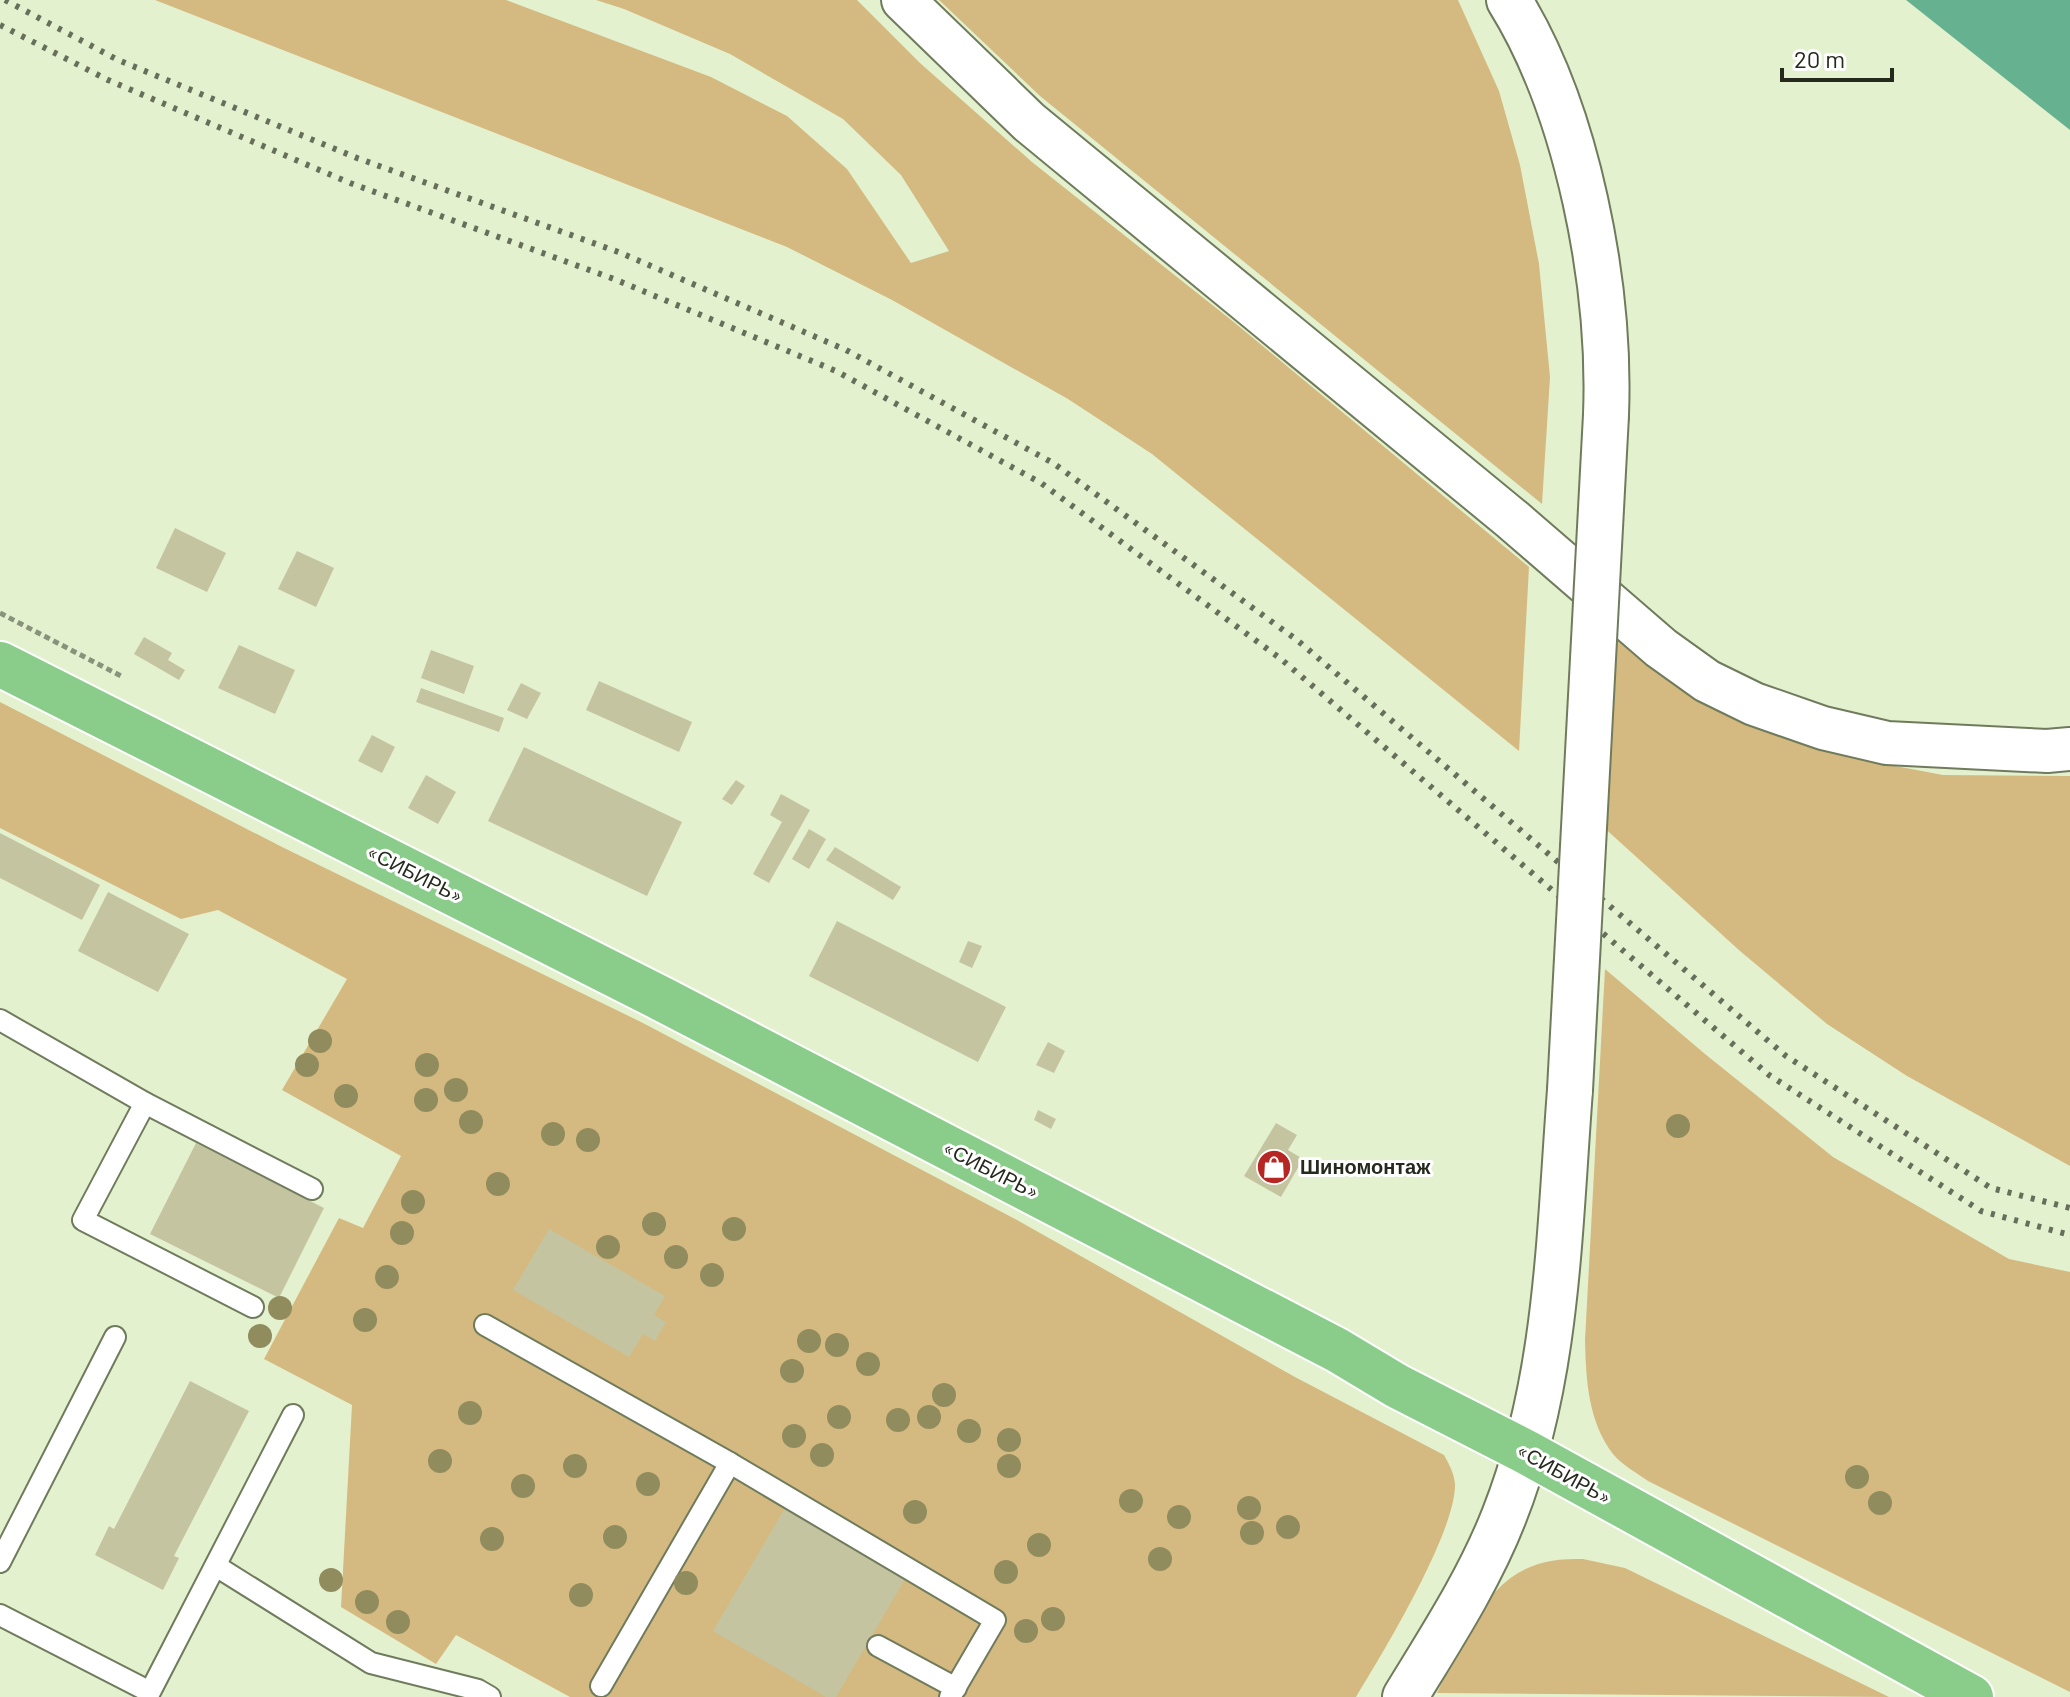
<svg xmlns="http://www.w3.org/2000/svg" width="2070" height="1697" font-family="Barlow,sans-serif">
	<style>
		.green { fill: #d4ba81 }
		.water { fill: #66b290 }
		.building { fill: #c5c4a1 }
		.lines { fill: none; stroke-linecap: round; stroke-linejoin: round }
		.service-casing { stroke: #6f7b5c; stroke-width: 24 }
		.minor-casing { stroke: #6f7b5c; stroke-width: 46 }
		.tertiary-casing { stroke: #6f7b5c; stroke-width: 48 }
		.trunk-casing { stroke: #fff; stroke-width: 48 }
		.path { stroke: #89937b; stroke-width: 5; stroke-dasharray: 6 4; stroke-linecap: butt }
		.service { stroke: #fff; stroke-width: 20 }
		.minor { stroke: #fff; stroke-width: 42 }
		.tertiary { stroke: #fff; stroke-width: 44 }
		.trunk { stroke: #8acc8a; stroke-width: 44 }
		.rail { stroke: #676f5b; stroke-width: 6; stroke-dasharray: 4 8; stroke-linecap: butt }
		.tertiary-bridge-casing { stroke: #6f7b5c; stroke-width: 48; stroke-linecap: butt }
		.tertiary-bridge { stroke: #fff; stroke-width: 44 }
		.tree { fill: #918c5d }
		.labels { text-anchor: middle; stroke-width: 6; stroke-linejoin: round; paint-order: stroke }
		.street-label { font-size: 20px; fill: #252a1d; stroke: #fff }
		.poi-label { font-size: 20px; font-weight: bold; fill: #252a1d; stroke: #fff; text-anchor: start }
	</style>
	<rect width="100%" height="100%" fill="#e4f1cf"/>
	<g class="green">
		<polygon points="155,0 506,0 711,77 787,116 847,169 911,263 949,251 901,175 843,119 730,54 624,9 596,0 857,0 920,63 1032,162 1235,323 1529,567 1519,751 1152,454 1068,399 892,300 787,247"/>
		<polygon points="939,0 1458,0 1499,91 1520,165 1539,264 1550,377 1542,504 1040,96"/>
		<polygon points="1611,633 1673,680 1747,725 1848,757 1943,775 2070,776 2070,1166 1907,1076 1827,1024 1740,951 1600,824"/>
		<path d="M0,702l282,145 359,175 376,198 278,157 149,78c5,9 10,18 11,29 1,48 -72,169 -99,213h-786l-114,-62 -20,29 -95,-57 11,-202 -88,-46 75,-141 24,10 38,-72 -119,-66 65,-111 -129,-69 -37,9 -181,-91z"/>
		<path d="M1605,969l100,85 128,103 176,102 61,13v420l-422,-211c-11,-8 -26,-16 -35,-27 -25,-33 -27,-74 -28,-114z"/>
		<path d="M1583,1559l42,9 264,129 -452,-4c27,-52 49,-121 114,-132 11,-2 22,-2 32,-2z"/>
	</g>
	<polygon class="water" points="1906,0 2070,0 2070,130"/>
	<g class="building">
		<polygon points="175,528 226,553 207,592 156,568"/>
		<polygon points="297,551 334,568 316,607 278,589"/>
		<polygon points="144,637 172,653 168,660 185,670 179,680 134,654"/>
		<polygon points="239,645 295,670 275,714 218,688"/>
		<polygon points="431,650 474,666 464,694 421,678"/>
		<polygon points="599,681 692,722 679,752 586,710"/>
		<polygon points="521,683 541,693 527,719 507,710"/>
		<polygon points="421,688 504,718 499,732 416,702"/>
		<polygon points="372,735 395,747 382,773 358,761"/>
		<polygon points="524,747 682,822 647,896 488,821"/>
		<polygon points="426,775 456,792 438,824 408,808"/>
		<polygon points="736,780 745,786 732,805 722,799"/>
		<polygon points="781,794 810,810 769,883 753,874 782,822 770,815"/>
		<polygon points="809,829 826,839 809,869 792,859"/>
		<polygon points="0,833 100,885 82,920 0,878"/>
		<polygon points="835,847 901,887 893,900 826,860"/>
		<polygon points="108,892 189,934 158,992 78,951"/>
		<polygon points="837,921 1006,1007 978,1062 809,976"/>
		<polygon points="968,941 982,946 972,968 959,962"/>
		<polygon points="1048,1042 1065,1051 1054,1073 1036,1065"/>
		<polygon points="1038,1110 1056,1119 1051,1129 1034,1120"/>
		<polygon points="1276,1123 1297,1135 1288,1150 1303,1159 1281,1197 1244,1176"/>
		<polygon points="196,1143 324,1208 279,1298 150,1234"/>
		<polygon points="549,1229 665,1296 654,1315 666,1322 655,1341 643,1334 629,1357 513,1290"/>
		<polygon points="190,1381 249,1411 174,1556 179,1558 163,1590 95,1555 109,1526 114,1529"/>
		<polygon points="785,1508 905,1579 836,1697 826,1697 713,1631"/>
	</g>
	<g class="lines">
		<g class="service-casing">
			<g id="service">
				<polyline points="0,1020 145,1103 312,1189"/>
				<polyline points="145,1103 83,1220 253,1307"/>
				<polyline points="485,1325 730,1463"/>
				<polyline points="0,1562 115,1337"/>
				<polyline points="216,1566 371,1663 478,1690 490,1697"/>
				<polyline points="0,1615 150,1692 293,1415"/>
				<polyline points="878,1646 956,1688"/>
				<polyline points="601,1686 730,1463 995,1620 950,1697"/>
			</g>
		</g>
		<g class="minor-casing">
			<polyline id="minor" points="903,0 1029,122 1513,520 1661,648 1707,681 1754,704 1823,728 1887,743 2047,751 2070,749"/>
		</g>
		<g class="tertiary-casing">
			<g id="tertiary">
				<path d="M1509,0c69,111 102,285 97,415"/>
				<path d="M1405,1697c36,-59 74,-117 99,-181 54,-136 55,-283 66,-426"/>
			</g>
		</g>
		<g class="trunk-casing">
			<polyline id="trunk" points="0,664 662,999 1337,1350 1397,1386 1526,1452 1971,1697"/>
		</g>
		<polyline class="path" points="0,613 123,677"/>
		<use href="#service" class="service"/>
		<use href="#minor" class="minor"/>
		<use href="#tertiary" class="tertiary"/>
		<use href="#trunk" class="trunk"/>
		<g class="rail">
			<polyline points="5,0 118,60 357,158 621,253 846,350 1053,463 1297,640 1786,1056 1991,1188 2070,1208"/>
			<polyline points="0,25 108,80 350,183 614,279 836,371 1041,483 1281,659 1769,1075 1981,1211 2070,1235"/>
		</g>
		<g class="tertiary-bridge-casing">
			<polyline id="tertiary-bridge" points="1570,1090 1606,415"/>
		</g>
		<use href="#tertiary-bridge" class="tertiary-bridge"/>
	</g>
	<g class="tree">
		<circle cx="320" cy="1041" r="12"/>
		<circle cx="307" cy="1065" r="12"/>
		<circle cx="427" cy="1065" r="12"/>
		<circle cx="456" cy="1090" r="12"/>
		<circle cx="346" cy="1096" r="12"/>
		<circle cx="426" cy="1100" r="12"/>
		<circle cx="471" cy="1122" r="12"/>
		<circle cx="1678" cy="1126" r="12"/>
		<circle cx="553" cy="1134" r="12"/>
		<circle cx="588" cy="1140" r="12"/>
		<circle cx="498" cy="1184" r="12"/>
		<circle cx="413" cy="1202" r="12"/>
		<circle cx="654" cy="1224" r="12"/>
		<circle cx="734" cy="1229" r="12"/>
		<circle cx="402" cy="1233" r="12"/>
		<circle cx="608" cy="1247" r="12"/>
		<circle cx="676" cy="1257" r="12"/>
		<circle cx="712" cy="1275" r="12"/>
		<circle cx="387" cy="1277" r="12"/>
		<circle cx="280" cy="1308" r="12"/>
		<circle cx="365" cy="1320" r="12"/>
		<circle cx="260" cy="1336" r="12"/>
		<circle cx="809" cy="1341" r="12"/>
		<circle cx="837" cy="1345" r="12"/>
		<circle cx="868" cy="1364" r="12"/>
		<circle cx="792" cy="1371" r="12"/>
		<circle cx="944" cy="1395" r="12"/>
		<circle cx="470" cy="1413" r="12"/>
		<circle cx="839" cy="1417" r="12"/>
		<circle cx="929" cy="1417" r="12"/>
		<circle cx="898" cy="1420" r="12"/>
		<circle cx="969" cy="1431" r="12"/>
		<circle cx="794" cy="1436" r="12"/>
		<circle cx="1009" cy="1440" r="12"/>
		<circle cx="822" cy="1455" r="12"/>
		<circle cx="440" cy="1461" r="12"/>
		<circle cx="575" cy="1466" r="12"/>
		<circle cx="1009" cy="1466" r="12"/>
		<circle cx="1857" cy="1477" r="12"/>
		<circle cx="648" cy="1484" r="12"/>
		<circle cx="523" cy="1486" r="12"/>
		<circle cx="1131" cy="1501" r="12"/>
		<circle cx="1880" cy="1503" r="12"/>
		<circle cx="1249" cy="1508" r="12"/>
		<circle cx="915" cy="1512" r="12"/>
		<circle cx="1179" cy="1517" r="12"/>
		<circle cx="1288" cy="1527" r="12"/>
		<circle cx="1252" cy="1533" r="12"/>
		<circle cx="615" cy="1537" r="12"/>
		<circle cx="492" cy="1539" r="12"/>
		<circle cx="1039" cy="1545" r="12"/>
		<circle cx="1160" cy="1559" r="12"/>
		<circle cx="1006" cy="1572" r="12"/>
		<circle cx="331" cy="1580" r="12"/>
		<circle cx="686" cy="1583" r="12"/>
		<circle cx="581" cy="1595" r="12"/>
		<circle cx="367" cy="1602" r="12"/>
		<circle cx="1053" cy="1619" r="12"/>
		<circle cx="398" cy="1622" r="12"/>
		<circle cx="1026" cy="1631" r="12"/>
	</g>
	<defs>
		<g id="shop-disc" transform="scale(1.8)"><circle r="9.5" fill="#b62723" stroke="#fff"/><path d="M-5-2.5h2.3a2.7 3.5 0 0 1 5.4 0H5L5.5 6h-11ZM-1.5-2.5h3a1.5 2.3 0 0 0-3 0Z" fill="#fff"/></g>
	</defs>
	<g fill-rule="evenodd">
		<use href="#shop-disc" x="1274" y="1167"/>
	</g>
	<g class="labels">
		<g class="street-label">
			<text transform="translate(415 874) rotate(27)" y="7">«СИБИРЬ»</text>
			<text transform="translate(991 1170) rotate(27)" y="7">«СИБИРЬ»</text>
			<text transform="translate(1564 1474) rotate(29)" y="7">«СИБИРЬ»</text>
		</g>
		<g class="poi-label">
			<text x="1300" y="1174">Шиномонтаж</text>
		</g>
	</g>
	<path d="M1782 68v12h110v-12" fill="none" stroke="#252a1d" stroke-width="4"/>
	<text x="1794" y="68" font-size="24" fill="#252a1d" stroke="#ffffff" stroke-width="6" paint-order="stroke">20 m</text>
</svg>
